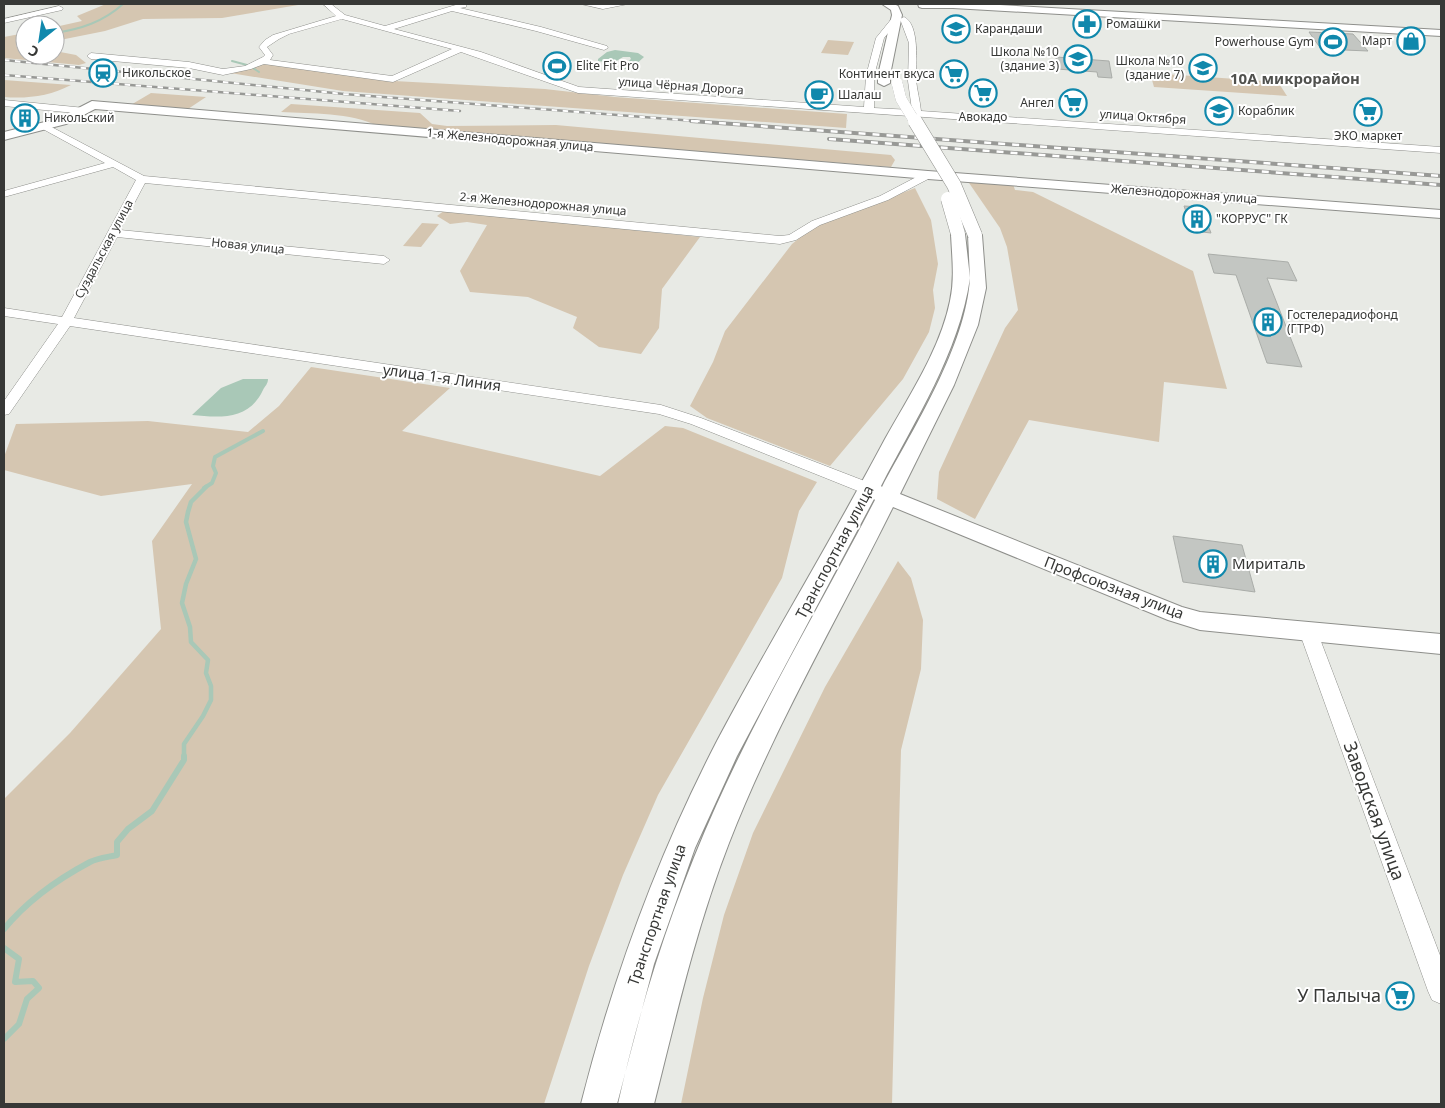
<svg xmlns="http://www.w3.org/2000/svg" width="1445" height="1108" font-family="'Noto Sans',sans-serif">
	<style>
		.green { fill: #d5c6b1 }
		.water { fill: #a9c8b7 }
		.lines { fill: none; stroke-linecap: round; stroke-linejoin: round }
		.stream-far3 { stroke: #a9c8b7; stroke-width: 2 }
		.stream-far2 { stroke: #a9c8b7; stroke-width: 4 }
		.stream-far1 { stroke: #a9c8b7; stroke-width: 4.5 }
		.stream { stroke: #a9c8b7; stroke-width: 6 }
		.building { fill: #c3c6c2; stroke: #aaada9 }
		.minor-casing { stroke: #8e8f8b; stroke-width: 1 }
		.tertiary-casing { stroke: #8e8f8b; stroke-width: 2 }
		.minor { fill: #fff; fill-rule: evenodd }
		.tertiary { fill: #fff; fill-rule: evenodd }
		.rail-far1-casing { stroke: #989996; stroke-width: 2.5 }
		.rail-casing { stroke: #989996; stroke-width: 4 }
		.rail-far1 { stroke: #fff; stroke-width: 2; stroke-dasharray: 5.5; stroke-linecap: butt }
		.rail { stroke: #fff; stroke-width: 2.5; stroke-dasharray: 7; stroke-linecap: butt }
		.tertiary-bridge-far1-casing { stroke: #8e8f8b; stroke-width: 11; stroke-linecap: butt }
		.tertiary-bridge-casing { stroke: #8e8f8b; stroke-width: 15; stroke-linecap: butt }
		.tertiary-bridge-far1 { stroke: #fff; stroke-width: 11 }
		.tertiary-bridge { stroke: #fff; stroke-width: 14 }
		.labels { text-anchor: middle; stroke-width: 4; stroke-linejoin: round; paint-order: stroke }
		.far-poi-label { font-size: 12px; fill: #373836; stroke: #fff; text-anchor: start }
		.far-street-label { font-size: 12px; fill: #373836; stroke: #fff }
		.far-quarter-label { font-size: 15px; font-weight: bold; fill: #50514e; stroke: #fff }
		.street-label { font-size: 15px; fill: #373836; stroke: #fff }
		.poi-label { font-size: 15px; fill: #373836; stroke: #fff; text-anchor: start }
		.near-street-label { font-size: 18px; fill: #373836; stroke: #fff }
		.near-poi-label { font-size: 18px; fill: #373836; stroke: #fff; text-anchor: end }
	</style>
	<rect width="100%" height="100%" fill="#e8eae5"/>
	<g class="green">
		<polygon points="106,4 304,4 222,18 143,19 105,31 55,41 55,27 82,21 77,16"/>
		<polygon points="25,33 25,55 55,55 55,51 76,55 86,63 79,65 4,58 4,37"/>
		<polygon points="828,40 854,42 848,55 821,53"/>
		<polygon points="265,64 394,81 545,89 615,97 847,114 846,128 343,91 230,73"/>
		<polygon points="1150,73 1278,82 1287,96 1154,87"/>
		<path d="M4,80l67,5c-21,11 -44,14 -67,12z"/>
		<polygon points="151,93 206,97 185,111 129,106"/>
		<path d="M291,104l129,9 12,11 15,2 109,-1 335,30 4,5 -4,7 -514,-41c-25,-14 -67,-12 -96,-14z"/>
		<polygon points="967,180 1013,184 1015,190 1033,192 1193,271 1227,389 1164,382 1159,442 1029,420 975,519 937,499 939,472 1005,328 1018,310 1007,247 1000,228"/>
		<polygon points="915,188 931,220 938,264 933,290 935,308 929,332 903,379 830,466 707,418 690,406 713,362 725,331 792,244 812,228"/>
		<polygon points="445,210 700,237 662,289 659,328 641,354 599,347 573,328 577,317 528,297 470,292 460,271 487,225 467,222 450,224 437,216"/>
		<polygon points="422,223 439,224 421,247 403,246"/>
		<polygon points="311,367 450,388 402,431 600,476 665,426 683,428 817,482 799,511 782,578 658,795 623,875 589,966 544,1104 4,1104 4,799 70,733 161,629 152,541 192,484 101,496 4,470 4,457 16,424 148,421 248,432 279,406"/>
		<polygon points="898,561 911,578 923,620 921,669 901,750 892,1104 681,1104 703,998 724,915 753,833 825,687"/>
	</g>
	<g class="water">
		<polygon points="615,50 638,53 644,57 634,66 625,69 623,66 631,59 630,57 623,57 613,63 598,61 598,59 607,52"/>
		<path d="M243,379h25c0,5 -3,7 -5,11 -14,30 -42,28 -71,25l29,-27z"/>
	</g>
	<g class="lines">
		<g class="stream-far3">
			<path d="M55,33c26,-4 48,-11 68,-29"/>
			<polyline points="232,61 247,65"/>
			<polyline points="253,68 259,72"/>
		</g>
		<polyline class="stream-far2" points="204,488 212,483 216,473 213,466 215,457 263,431"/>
		<polyline class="stream-far1" points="184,758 184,744 203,716 211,700 211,686 206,673 208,660 191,642 190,627 182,603 186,584 196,559 186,522 188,512 191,502 206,487"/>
		<g class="stream">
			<path d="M4,929c23,-28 54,-50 86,-67 8,-4 19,-5 27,-7v-13l11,-13 24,-18 32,-51v-4"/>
			<polyline points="4,948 19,959 15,982 33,981 39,988 27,999 19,1024 4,1039"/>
		</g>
	</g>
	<g class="building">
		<polygon points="1309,32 1353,34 1368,51 1321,49"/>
		<polygon points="1056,57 1109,61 1112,78 1098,77 1097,72 1057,69"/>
		<polygon points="1184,206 1201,207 1211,233 1193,231"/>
		<polygon points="1208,254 1288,262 1297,281 1267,278 1302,367 1267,363 1236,275 1214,273"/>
		<polygon points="1173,536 1242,545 1255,592 1183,582"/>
	</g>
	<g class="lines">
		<g class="minor-casing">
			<g id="minor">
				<path d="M323,4h8l14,11 40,11 74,-22h7v3l-6,1 81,19 66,19 1,2 -4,2 -68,-19 -84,-20 -58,18 87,23 98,35 285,20 2,-31 10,-38 17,-21h3l4,2 -16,19 -10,38v32l38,2 -4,-29 1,-38 -9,-24 4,-2c16,7 12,48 12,63 1,10 4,21 5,31l520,36v6l-863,-60 -117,-41 -68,30 -129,-18 -13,5 -28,6 -34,-7 -98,-9 -4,-3 4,-3 98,9 34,7 22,-3 18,-9 2,-2 -6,-8 6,-7 8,-5 63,-19zM342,19l110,30 -60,27 -122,-16 3,-5 -6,-8 12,-8 10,-5z"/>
				<polygon points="581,4 628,4 603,9"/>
				<polygon points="59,6 63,8 62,10 4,23 4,19"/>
				<polygon points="4,100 85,108 90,111 85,114 4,106"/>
				<polygon points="44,123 144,176 780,236 789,235 812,221 880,196 924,173 932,173 933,175 932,177 888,200 820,225 796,240 780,244 145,183 120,230 384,256 390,260 384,264 117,237 74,318 661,405 701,418 875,485 877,489 875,493 869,494 863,493 691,424 659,414 70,326 9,414 4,415 4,401 58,324 4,316 4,308 62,317 136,180 113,167 4,197 4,191 105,163 41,128 39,126"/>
				<polygon points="1308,624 1315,626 1317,631 1441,958 1441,1004 1432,1000 1428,991 1299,631 1301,626"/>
			</g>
		</g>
		<g class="tertiary-casing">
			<g id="tertiary">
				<polygon points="882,4 894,4 898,6 902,15 890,75 890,83 884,86 878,83 878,75 892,15 891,10"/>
				<polygon points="918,4 982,4 1441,30 1441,36 953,8 922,8 919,7"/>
				<polygon points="92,101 928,171 1441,210 1441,218 928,179 95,109 66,124 4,140 4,132 57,119"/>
				<path d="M958,230l5,1 2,3 5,44 -2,-43 2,-3h10l2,3 4,53 -8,37 -24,60 -54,109 282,113 18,5 241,22v20l-241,-24 -32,-10 -275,-113c-55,111 -119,220 -164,336 -33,85 -53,173 -75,261h-36c22,-100 56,-205 98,-298 47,-105 106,-204 159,-306l-1,-1 -137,257 -42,92 -41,116 -37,140h-36c32,-126 76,-247 136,-363 54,-102 114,-200 168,-302 24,-43 55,-89 65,-138 5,-23 2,-44 1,-67l2,-3zM970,278c-4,68 -56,149 -88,209l-1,-1c34,-66 78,-133 89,-208z"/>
			</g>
		</g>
		<use href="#minor" class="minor"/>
		<use href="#tertiary" class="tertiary"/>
		<g class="rail-far1-casing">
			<g id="rail-far1">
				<polyline points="4,60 344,94 708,122"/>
				<polyline points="4,75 460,111"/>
			</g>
		</g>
		<g class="rail-casing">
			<g id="rail">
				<polyline points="691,121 1441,176"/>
				<polyline points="829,139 1441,185"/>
			</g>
		</g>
		<use href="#rail-far1" class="rail-far1"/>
		<use href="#rail" class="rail"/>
		<g class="tertiary-bridge-far1-casing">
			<polyline id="tertiary-bridge-far1" points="897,83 901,99 915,122"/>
		</g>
		<g class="tertiary-bridge-casing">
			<g id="tertiary-bridge">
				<polyline points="915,121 954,185 975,235"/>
				<polyline points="948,199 958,234"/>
			</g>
		</g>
		<use href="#tertiary-bridge-far1" class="tertiary-bridge-far1"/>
		<use href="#tertiary-bridge" class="tertiary-bridge"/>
	</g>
	<defs>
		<g id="pharmacy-ring" transform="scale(1.4375)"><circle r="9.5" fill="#fff" stroke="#1088ac" stroke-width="1.5"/><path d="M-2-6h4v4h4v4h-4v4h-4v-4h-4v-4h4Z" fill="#1088ac"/></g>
		<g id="school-ring" transform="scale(1.4375)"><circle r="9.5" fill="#fff" stroke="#1088ac" stroke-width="1.5"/><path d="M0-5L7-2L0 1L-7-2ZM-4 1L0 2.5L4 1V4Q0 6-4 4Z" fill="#1088ac"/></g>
		<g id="shop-ring" transform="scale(1.4375)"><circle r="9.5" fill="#fff" stroke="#1088ac" stroke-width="1.5"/><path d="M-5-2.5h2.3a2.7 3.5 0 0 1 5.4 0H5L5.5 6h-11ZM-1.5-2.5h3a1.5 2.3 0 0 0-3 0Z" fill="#1088ac"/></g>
		<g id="stadium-ring" transform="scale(1.4375)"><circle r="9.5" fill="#fff" stroke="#1088ac" stroke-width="1.5"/><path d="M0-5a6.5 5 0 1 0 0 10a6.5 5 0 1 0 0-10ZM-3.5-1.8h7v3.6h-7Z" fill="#1088ac"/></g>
		<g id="station-ring" transform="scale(1.4375)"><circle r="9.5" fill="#fff" stroke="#1088ac" stroke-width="1.5"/><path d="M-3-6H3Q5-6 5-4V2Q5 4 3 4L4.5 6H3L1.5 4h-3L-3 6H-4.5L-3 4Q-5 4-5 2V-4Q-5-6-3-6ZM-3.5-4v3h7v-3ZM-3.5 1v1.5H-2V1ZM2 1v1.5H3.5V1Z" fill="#1088ac"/></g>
		<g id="supermarket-ring" transform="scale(1.4375)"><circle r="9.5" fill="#fff" stroke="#1088ac" stroke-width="1.5"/><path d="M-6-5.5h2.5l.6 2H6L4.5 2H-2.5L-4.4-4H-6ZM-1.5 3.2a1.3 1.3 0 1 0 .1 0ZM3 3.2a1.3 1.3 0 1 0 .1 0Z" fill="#1088ac"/></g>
		<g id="cafe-ring" transform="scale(1.4375)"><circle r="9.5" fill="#fff" stroke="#1088ac" stroke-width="1.5"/><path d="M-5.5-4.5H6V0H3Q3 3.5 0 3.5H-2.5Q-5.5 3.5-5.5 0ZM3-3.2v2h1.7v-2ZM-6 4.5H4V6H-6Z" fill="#1088ac"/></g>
		<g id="building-ring" transform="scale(1.4375)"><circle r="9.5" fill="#fff" stroke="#1088ac" stroke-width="1.5"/><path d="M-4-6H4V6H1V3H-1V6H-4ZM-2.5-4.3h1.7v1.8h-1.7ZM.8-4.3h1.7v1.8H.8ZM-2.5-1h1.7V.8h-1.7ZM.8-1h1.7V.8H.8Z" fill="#1088ac"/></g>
	</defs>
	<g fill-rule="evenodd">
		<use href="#pharmacy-ring" x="1087" y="24"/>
		<use href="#school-ring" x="956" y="29"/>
		<use href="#shop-ring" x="1411" y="41"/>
		<use href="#stadium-ring" x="1333" y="42"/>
		<use href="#school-ring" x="1078" y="59"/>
		<use href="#stadium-ring" x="557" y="66"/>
		<use href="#school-ring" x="1203" y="68"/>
		<use href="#station-ring" x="103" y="73"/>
		<use href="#supermarket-ring" x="954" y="74"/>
		<use href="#supermarket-ring" x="983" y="93"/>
		<use href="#cafe-ring" x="819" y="95"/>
		<use href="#supermarket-ring" x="1073" y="103"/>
		<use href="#school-ring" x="1219" y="111"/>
		<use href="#supermarket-ring" x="1368" y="112"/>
		<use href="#building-ring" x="25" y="118"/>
		<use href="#building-ring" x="1197" y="219"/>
		<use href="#building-ring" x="1268" y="322"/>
		<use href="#building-ring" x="1213" y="564"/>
		<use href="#supermarket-ring" x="1400" y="996"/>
	</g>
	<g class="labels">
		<g class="far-poi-label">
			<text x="1106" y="28">Ромашки</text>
			<text x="975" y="33">Карандаши</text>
			<text x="1392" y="45" text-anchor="end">Март</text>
			<text x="1314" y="46" text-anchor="end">Powerhouse Gym</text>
			<text x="1059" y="56" text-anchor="end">Школа №10<tspan x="1059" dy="14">(здание 3)</tspan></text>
			<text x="1184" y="65" text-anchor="end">Школа №10<tspan x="1184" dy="14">(здание 7)</tspan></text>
			<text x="576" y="70">Elite Fit Pro</text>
			<text x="122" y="77">Никольское</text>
			<text x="935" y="78" text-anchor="end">Континент вкуса</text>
			<text x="838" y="99">Шалаш</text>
			<text x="1054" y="107" text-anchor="end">Ангел</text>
			<text x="1238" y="115">Кораблик</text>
			<text x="983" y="121" text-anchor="middle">Авокадо</text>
			<text x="44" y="122">Никольский</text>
			<text x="1368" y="140" text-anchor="middle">ЭКО маркет</text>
			<text x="1216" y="223">"КОРРУС" ГК</text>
			<text x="1287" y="319">Гостелерадиофонд<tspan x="1287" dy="14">(ГТРФ)</tspan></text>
		</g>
		<g class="far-street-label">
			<text transform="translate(681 86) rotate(4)" y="4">улица Чёрная Дорога</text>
			<text transform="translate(1143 117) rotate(4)" y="4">улица Октября</text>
			<text transform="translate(510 140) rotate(5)" y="4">1-я Железнодорожная улица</text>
			<text transform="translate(1184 194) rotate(4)" y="4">Железнодорожная улица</text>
			<text transform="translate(543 204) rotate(5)" y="4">2-я Железнодорожная улица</text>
			<text transform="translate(248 246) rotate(6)" y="4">Новая улица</text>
			<text transform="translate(104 249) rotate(-62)" y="4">Суздальская улица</text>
		</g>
		<g class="far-quarter-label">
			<text x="1295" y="84">10А микрорайон</text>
		</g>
		<g class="street-label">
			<text transform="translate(442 378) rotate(8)" y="5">улица 1-я Линия</text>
			<text transform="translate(835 552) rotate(-62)" y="5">Транспортная улица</text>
			<text transform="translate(1114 588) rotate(21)" y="5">Профсоюзная улица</text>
			<text transform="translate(657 915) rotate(-71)" y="5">Транспортная улица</text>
		</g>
		<g class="poi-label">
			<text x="1232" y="569">Мириталь</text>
		</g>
		<g class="near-street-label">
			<text transform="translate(1374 811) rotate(70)" y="6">Заводская улица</text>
		</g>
		<g class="near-poi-label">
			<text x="1381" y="1002">У Палыча</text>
		</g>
	</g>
	<rect width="1445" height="1108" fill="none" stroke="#373836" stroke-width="10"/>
	<g transform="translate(40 40) rotate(210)"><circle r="24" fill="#ffffff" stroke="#afafaf"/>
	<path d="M0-4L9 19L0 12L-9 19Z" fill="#1088ac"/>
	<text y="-8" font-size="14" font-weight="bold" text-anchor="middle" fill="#373836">С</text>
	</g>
</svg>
